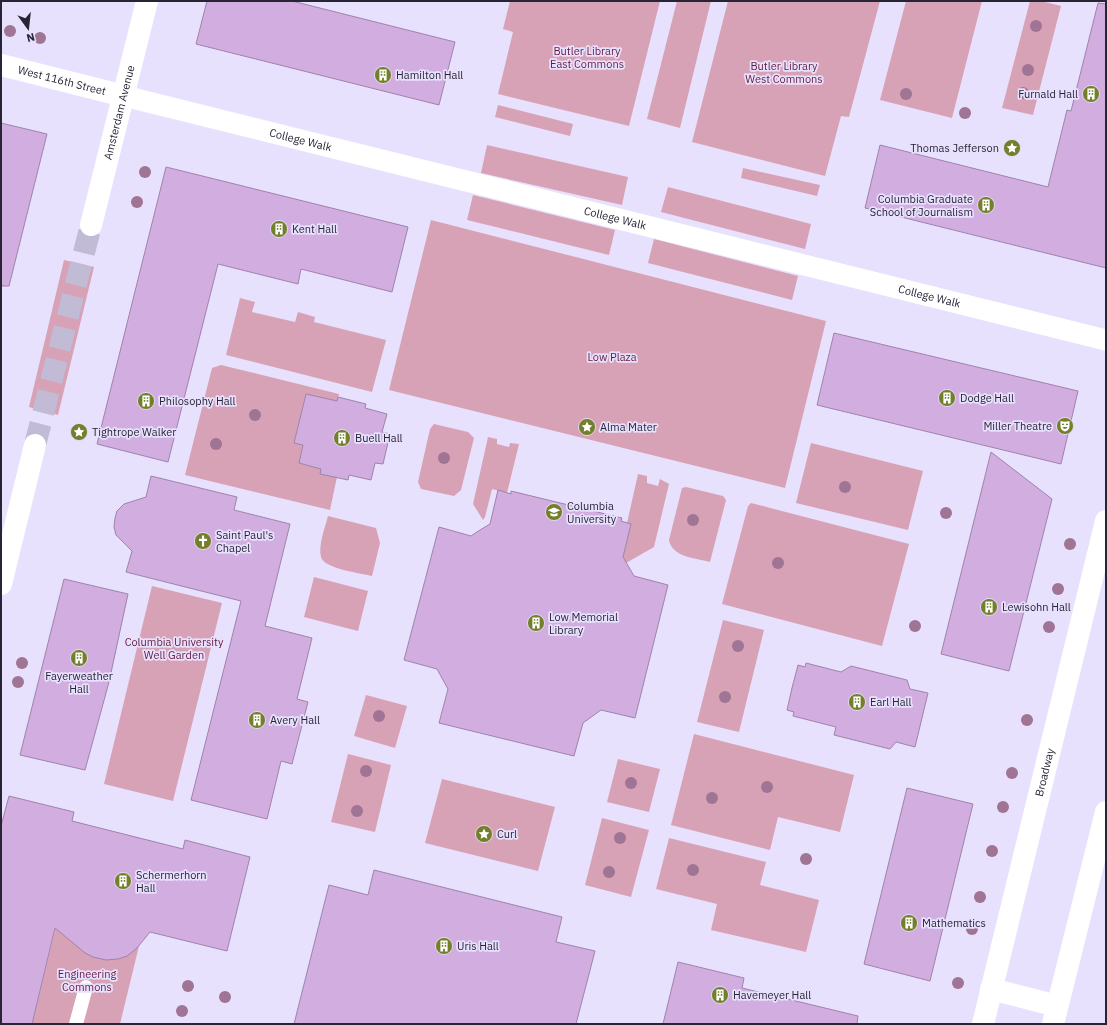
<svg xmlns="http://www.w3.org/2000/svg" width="1107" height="1025" font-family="'IBM Plex Sans',sans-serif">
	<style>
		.green { fill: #d7a2b5 }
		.building { fill: #d1ade0; stroke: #9f83aa }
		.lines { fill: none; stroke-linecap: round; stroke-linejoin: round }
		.secondary-tunnel { stroke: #c2bbd6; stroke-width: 22; stroke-dasharray: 22 11; stroke-linecap: butt }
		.service { stroke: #fff; stroke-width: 14 }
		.pedestrian { stroke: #fff; stroke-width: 21 }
		.minor { stroke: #fff; stroke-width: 22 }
		.secondary { stroke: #fff; stroke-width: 22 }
		.primary { stroke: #fff; stroke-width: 22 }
		.tree { fill: #a07494 }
		.labels { text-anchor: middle; stroke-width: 3.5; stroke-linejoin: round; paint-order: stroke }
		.park-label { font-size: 11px; fill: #651b3d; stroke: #e8e1fe }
		.poi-label { font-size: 11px; fill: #282335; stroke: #e8e1fe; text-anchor: start }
		.street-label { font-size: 11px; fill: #282335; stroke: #e8e1fe }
	</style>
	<rect width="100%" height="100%" fill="#e8e1fe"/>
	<g class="green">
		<polygon points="510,1 660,1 629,126 498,94 513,32 503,29"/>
		<polygon points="677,1 711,1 680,128 647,119"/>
		<polygon points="728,1 880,1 849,117 841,116 825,176 692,142"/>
		<polygon points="906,1 982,1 952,118 880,100"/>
		<polygon points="1030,1 1041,1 1061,6 1033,115 1002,108"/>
		<polygon points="498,105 573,124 570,136 495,117"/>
		<polygon points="487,145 628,177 622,205 481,173"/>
		<polygon points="743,168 820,185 817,196 741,178"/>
		<polygon points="668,187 811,224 805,249 661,212"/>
		<polygon points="473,195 615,230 609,255 467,220"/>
		<polygon points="431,220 826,321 785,488 389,390"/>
		<polygon points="654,239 798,276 792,300 648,263"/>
		<polygon points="64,260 94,267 58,415 29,407"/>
		<polygon points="240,298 255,302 252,312 295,322 298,312 315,317 314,322 386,340 372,392 226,355"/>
		<polygon points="221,365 339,394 337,401 306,394 294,443 303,445 299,463 321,469 337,477 330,510 185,475 212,368"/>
		<polygon points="434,424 468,432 474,438 461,490 454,496 421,489 418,482 430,429"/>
		<polygon points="488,437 497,439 497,444 509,447 510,443 519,444 507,493 492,489 485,517 483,520 473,504"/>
		<polygon points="811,443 923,471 908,530 796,503"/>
		<polygon points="638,474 647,476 647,483 658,486 660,479 669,484 654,547 626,563 623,557 631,524 627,523"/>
		<path d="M686,487l37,9 3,4 -16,62c-15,-4 -38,-5 -41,-22l13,-52z"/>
		<polygon points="751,503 909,544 882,646 722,604 748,506"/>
		<path d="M328,516l48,12 4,15 -8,33c-11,-3 -48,-7 -51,-19 -3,-12 4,-29 7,-41z"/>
		<polygon points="314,577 368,591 358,631 304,617"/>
		<polygon points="152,586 222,603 173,801 104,784"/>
		<polygon points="723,620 764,630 739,732 697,722"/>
		<polygon points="366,695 407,706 395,748 354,736"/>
		<polygon points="694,734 854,775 840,832 778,817 770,850 671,825"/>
		<polygon points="348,754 391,765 375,832 331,822"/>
		<polygon points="618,759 660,769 649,812 607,802"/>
		<polygon points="442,779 555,807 538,871 425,843"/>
		<polygon points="602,818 649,830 631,897 585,885"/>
		<polygon points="669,838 766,862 760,885 819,900 806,952 711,930 717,904 656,889"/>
		<polygon points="56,926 139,946 120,1024 32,1024"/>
	</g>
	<g class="building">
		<polygon points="207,1 292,1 455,42 439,105 196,44"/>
		<polygon points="1098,3 1106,4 1106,268 865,208 880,145 1048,187 1067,110 1071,111"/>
		<polygon points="1,123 47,134 9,286 1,286"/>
		<polygon points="166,167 408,227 392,292 301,269 298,284 218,264 168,462 97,444"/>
		<polygon points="834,333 1078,391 1061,464 817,405"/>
		<polygon points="306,394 337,401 338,397 366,404 365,408 387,414 382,432 390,434 383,464 375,463 371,480 349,475 348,480 320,474 321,469 299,463 303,445 294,443"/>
		<polygon points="991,452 1052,499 1009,671 941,654"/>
		<polygon points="151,476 237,497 234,510 290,524 265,626 312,638 297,699 308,702 292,764 281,761 267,819 191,800 241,601 126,572 132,551 116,535 114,527 115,518 117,511 124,504 146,497"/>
		<polygon points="498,490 511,494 511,491 622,518 621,521 631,524 623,557 634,576 668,585 635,718 601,710 583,723 574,756 439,723 448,689 437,669 404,660 439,527 471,536 480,530 490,524"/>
		<polygon points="64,579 128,594 109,682 85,770 20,755"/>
		<polygon points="806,663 841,672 851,666 907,680 910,689 928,693 915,747 896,742 890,749 834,735 836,727 793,716 794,712 787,710 792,688 798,665 805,667"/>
		<polygon points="907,788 973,804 930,981 864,964"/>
		<polygon points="9,796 74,812 72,821 183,849 185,840 250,857 227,951 150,932 137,948 127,956 118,959 106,960 93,957 85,953 55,928 32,1024 1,1024 1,826"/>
		<polygon points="374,870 562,917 556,942 595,951 576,1024 294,1024 329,885 368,895"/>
		<polygon points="678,962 744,978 742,988 858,1016 857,1024 663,1024"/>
	</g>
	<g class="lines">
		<polyline class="secondary-tunnel" points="35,445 91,225"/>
		<polyline class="service" points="76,1024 86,987"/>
		<path class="pedestrian" id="s1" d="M124,96l982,244"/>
		<path class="minor" id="s2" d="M1,65l123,31"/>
		<g class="secondary">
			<path id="s3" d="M91,225l56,-224"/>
			<polyline points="1,584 35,445"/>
		</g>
		<g class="primary">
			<polyline points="991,989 1057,1006"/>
			<path id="s4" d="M983,1024l123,-503"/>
			<polyline points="1053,1024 1106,812"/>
		</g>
	</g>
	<g class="tree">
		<circle cx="1036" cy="26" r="6"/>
		<circle cx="10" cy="31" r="6"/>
		<circle cx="40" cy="38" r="6"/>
		<circle cx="1028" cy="70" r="6"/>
		<circle cx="1023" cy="93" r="6"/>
		<circle cx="906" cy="94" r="6"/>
		<circle cx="965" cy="113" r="6"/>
		<circle cx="145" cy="172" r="6"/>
		<circle cx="137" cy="202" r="6"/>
		<circle cx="255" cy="415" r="6"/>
		<circle cx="216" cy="444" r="6"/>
		<circle cx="444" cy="458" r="6"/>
		<circle cx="845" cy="487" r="6"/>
		<circle cx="946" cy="513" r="6"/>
		<circle cx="693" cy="520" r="6"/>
		<circle cx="1070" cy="544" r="6"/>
		<circle cx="778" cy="563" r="6"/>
		<circle cx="1058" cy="589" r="6"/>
		<circle cx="915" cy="626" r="6"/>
		<circle cx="1049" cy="627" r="6"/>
		<circle cx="738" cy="646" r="6"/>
		<circle cx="22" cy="663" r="6"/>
		<circle cx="18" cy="682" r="6"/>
		<circle cx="725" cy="697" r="6"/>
		<circle cx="379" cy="716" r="6"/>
		<circle cx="1027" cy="720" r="6"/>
		<circle cx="366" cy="771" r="6"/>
		<circle cx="1012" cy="773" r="6"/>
		<circle cx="631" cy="783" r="6"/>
		<circle cx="767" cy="787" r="6"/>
		<circle cx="712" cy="798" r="6"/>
		<circle cx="1003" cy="807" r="6"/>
		<circle cx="357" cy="811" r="6"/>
		<circle cx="620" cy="838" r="6"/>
		<circle cx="992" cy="851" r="6"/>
		<circle cx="806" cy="859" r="6"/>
		<circle cx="693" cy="870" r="6"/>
		<circle cx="609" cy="872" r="6"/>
		<circle cx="980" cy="897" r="6"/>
		<circle cx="972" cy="929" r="6"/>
		<circle cx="958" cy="983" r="6"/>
		<circle cx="188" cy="986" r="6"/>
		<circle cx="225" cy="997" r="6"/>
		<circle cx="182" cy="1011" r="6"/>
	</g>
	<defs>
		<g id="building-disc" transform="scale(0.9)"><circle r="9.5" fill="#747f2b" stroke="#e8e1fe"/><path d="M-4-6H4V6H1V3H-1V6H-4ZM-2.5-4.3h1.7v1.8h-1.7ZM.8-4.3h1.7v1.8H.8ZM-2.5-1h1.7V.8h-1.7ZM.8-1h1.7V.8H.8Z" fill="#fff"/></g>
		<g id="sight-disc" transform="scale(0.9)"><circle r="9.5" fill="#747f2b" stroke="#e8e1fe"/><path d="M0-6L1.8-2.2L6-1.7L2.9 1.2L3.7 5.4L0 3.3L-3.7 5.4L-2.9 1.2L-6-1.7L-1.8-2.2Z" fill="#fff"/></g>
		<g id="theatre-disc" transform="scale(0.9)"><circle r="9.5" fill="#747f2b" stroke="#e8e1fe"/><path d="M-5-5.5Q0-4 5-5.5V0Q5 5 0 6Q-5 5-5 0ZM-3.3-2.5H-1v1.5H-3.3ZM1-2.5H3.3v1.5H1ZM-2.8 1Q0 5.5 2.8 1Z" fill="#fff"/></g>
		<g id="university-disc" transform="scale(0.9)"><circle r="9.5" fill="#747f2b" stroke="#e8e1fe"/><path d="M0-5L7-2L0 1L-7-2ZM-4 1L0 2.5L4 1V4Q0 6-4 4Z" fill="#fff"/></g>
		<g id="church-disc" transform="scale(0.9)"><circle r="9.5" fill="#747f2b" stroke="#e8e1fe"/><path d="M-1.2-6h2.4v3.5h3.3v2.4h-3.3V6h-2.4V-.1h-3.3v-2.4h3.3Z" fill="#fff"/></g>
	</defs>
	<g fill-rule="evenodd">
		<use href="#building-disc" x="383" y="75"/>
		<use href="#building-disc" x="1091" y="94"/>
		<use href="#sight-disc" x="1012" y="148"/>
		<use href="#building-disc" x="986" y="205"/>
		<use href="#building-disc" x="279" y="229"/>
		<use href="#building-disc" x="947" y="398"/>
		<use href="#building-disc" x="146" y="401"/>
		<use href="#theatre-disc" x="1065" y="426"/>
		<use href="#sight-disc" x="587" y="427"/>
		<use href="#sight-disc" x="79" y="432"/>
		<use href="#building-disc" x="342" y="438"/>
		<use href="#university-disc" x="554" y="512"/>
		<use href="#church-disc" x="203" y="541"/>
		<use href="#building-disc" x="989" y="607"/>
		<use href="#building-disc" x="536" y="623"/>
		<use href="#building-disc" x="79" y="658"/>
		<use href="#building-disc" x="857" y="702"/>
		<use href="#building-disc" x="257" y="720"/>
		<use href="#sight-disc" x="484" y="834"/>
		<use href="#building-disc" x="123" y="881"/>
		<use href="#building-disc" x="909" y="923"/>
		<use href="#building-disc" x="444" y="946"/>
		<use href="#building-disc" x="720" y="995"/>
	</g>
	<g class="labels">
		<g class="park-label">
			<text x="587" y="55">Butler Library<tspan x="587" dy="13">East Commons</tspan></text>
			<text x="784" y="70">Butler Library<tspan x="784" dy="13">West Commons</tspan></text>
			<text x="612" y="361">Low Plaza</text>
			<text x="174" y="646">Columbia University<tspan x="174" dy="13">Well Garden</tspan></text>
			<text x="87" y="978">Engineering<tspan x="87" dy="13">Commons</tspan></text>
		</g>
		<g class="poi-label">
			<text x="396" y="79">Hamilton Hall</text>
			<text x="1078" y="98" text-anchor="end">Furnald Hall</text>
			<text x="999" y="152" text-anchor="end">Thomas Jefferson</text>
			<text x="973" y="203" text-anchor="end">Columbia Graduate<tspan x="973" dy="13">School of Journalism</tspan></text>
			<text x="292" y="233">Kent Hall</text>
			<text x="960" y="402">Dodge Hall</text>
			<text x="159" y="405">Philosophy Hall</text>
			<text x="1052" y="430" text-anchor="end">Miller Theatre</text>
			<text x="600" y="431">Alma Mater</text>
			<text x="92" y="436">Tightrope Walker</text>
			<text x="355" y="442">Buell Hall</text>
			<text x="567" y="510">Columbia<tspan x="567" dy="13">University</tspan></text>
			<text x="216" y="539">Saint Paul's<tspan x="216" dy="13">Chapel</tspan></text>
			<text x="1002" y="611">Lewisohn Hall</text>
			<text x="549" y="621">Low Memorial<tspan x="549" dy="13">Library</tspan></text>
			<text x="79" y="680" text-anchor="middle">Fayerweather<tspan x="79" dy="13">Hall</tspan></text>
			<text x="870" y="706">Earl Hall</text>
			<text x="270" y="724">Avery Hall</text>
			<text x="497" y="838">Curl</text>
			<text x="136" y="879">Schermerhorn<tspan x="136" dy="13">Hall</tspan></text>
			<text x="922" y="927">Mathematics</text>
			<text x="457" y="950">Uris Hall</text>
			<text x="733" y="999">Havemeyer Hall</text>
		</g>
		<g class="street-label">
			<text dy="4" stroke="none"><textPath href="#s2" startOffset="63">West 116th Street</textPath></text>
			<text dy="4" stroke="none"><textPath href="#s3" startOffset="116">Amsterdam Avenue</textPath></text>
			<text dy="4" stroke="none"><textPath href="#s1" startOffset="182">College Walk</textPath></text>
			<text dy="4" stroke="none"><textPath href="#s1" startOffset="506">College Walk</textPath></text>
			<text dy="4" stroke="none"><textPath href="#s1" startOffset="830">College Walk</textPath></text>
			<text dy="4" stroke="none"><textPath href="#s4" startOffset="259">Broadway</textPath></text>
		</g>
	</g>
	<rect width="1107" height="1025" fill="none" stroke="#282335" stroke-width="4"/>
	<g transform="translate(28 28) rotate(165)" stroke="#e8e1fe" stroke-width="3" paint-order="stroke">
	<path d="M0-3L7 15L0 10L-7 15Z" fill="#282335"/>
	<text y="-6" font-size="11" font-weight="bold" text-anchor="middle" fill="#282335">N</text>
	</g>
</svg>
